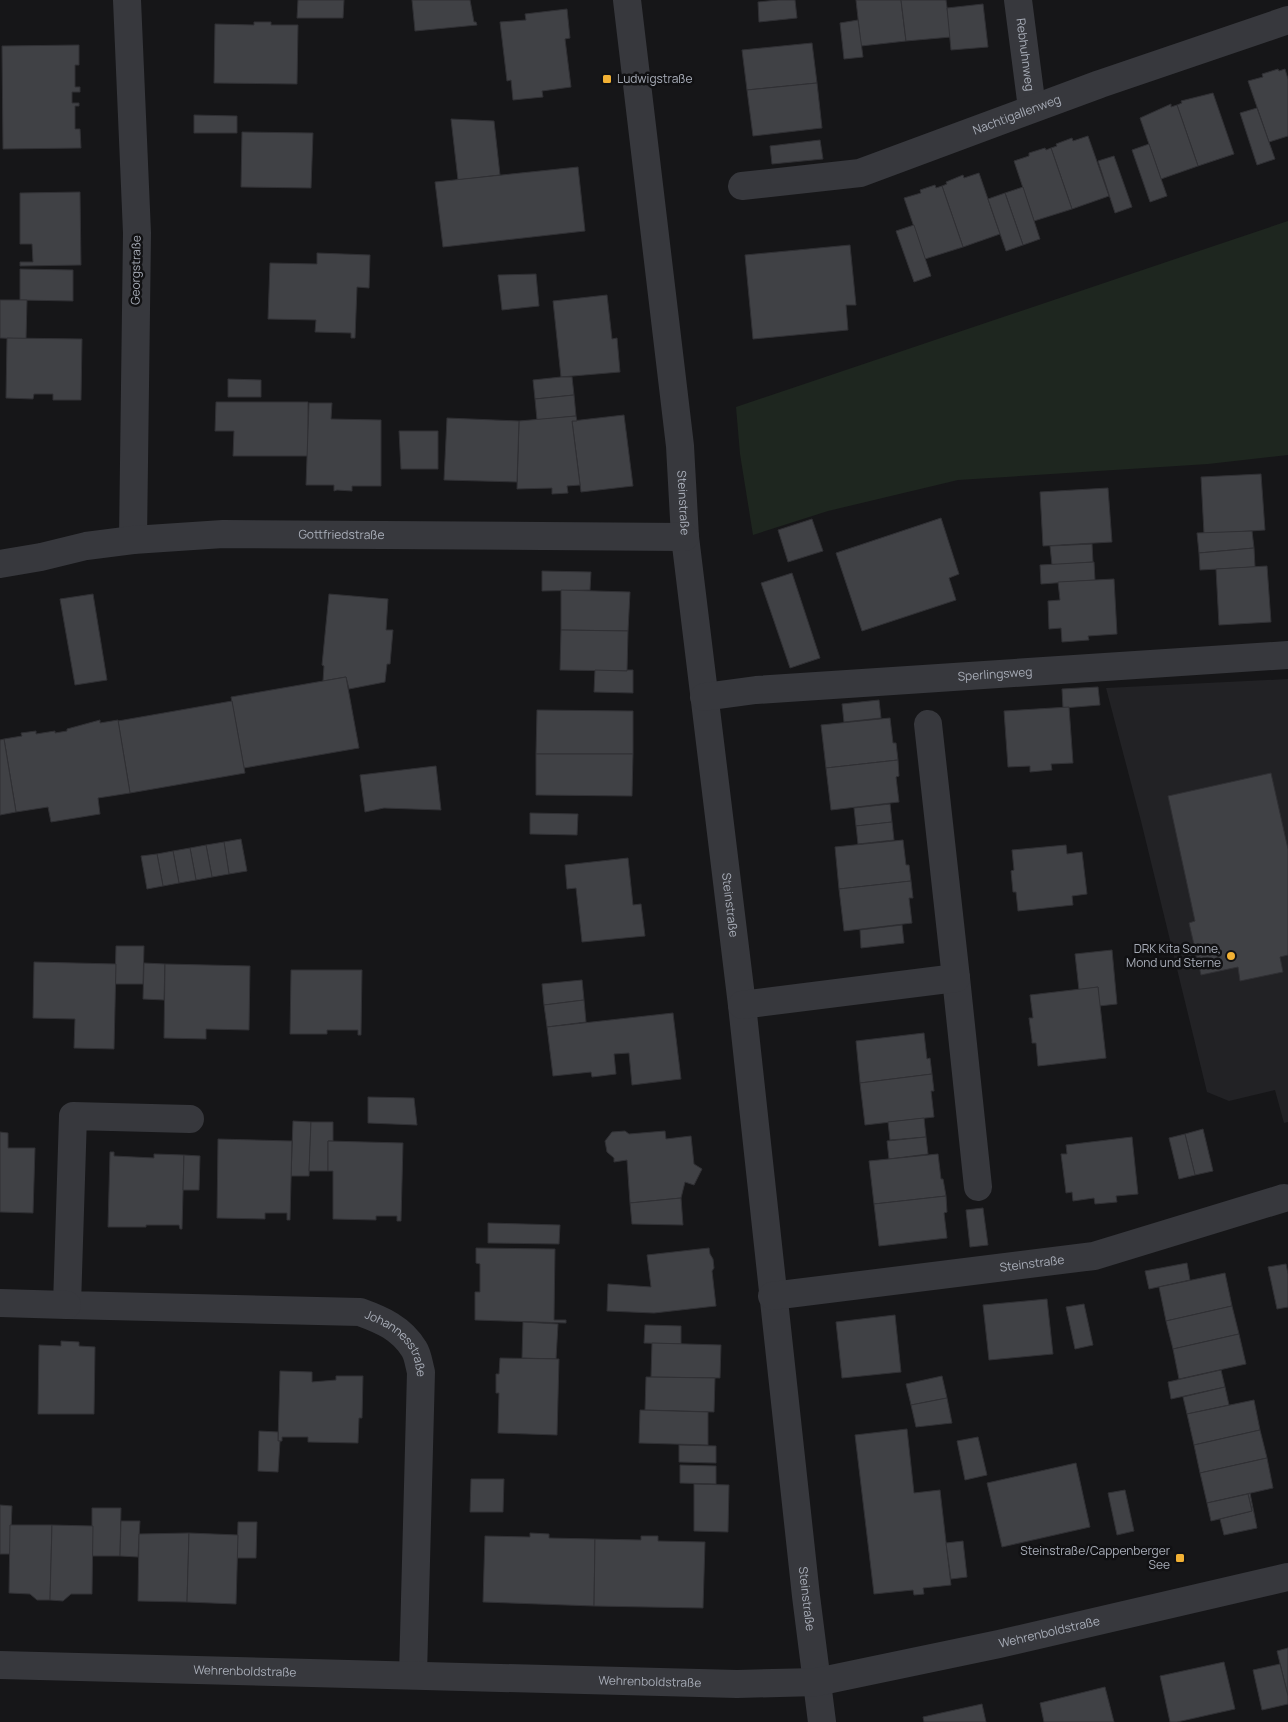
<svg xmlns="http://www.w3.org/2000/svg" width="1288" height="1722" font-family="Manrope,sans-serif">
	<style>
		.built { fill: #222225 }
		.green { fill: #1e261f }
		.building { fill: #404145; stroke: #303034 }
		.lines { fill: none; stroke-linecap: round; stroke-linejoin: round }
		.minor { stroke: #37383d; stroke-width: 28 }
		.poi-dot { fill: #f2b134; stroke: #111113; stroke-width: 2 }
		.labels { text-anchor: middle; stroke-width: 5; stroke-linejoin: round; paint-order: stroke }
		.street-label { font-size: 12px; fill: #a8adb8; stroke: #111113 }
		.poi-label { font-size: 12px; fill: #a8adb8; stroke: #111113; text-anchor: end }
	</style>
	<rect width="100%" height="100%" fill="#161618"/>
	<polygon class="built" points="1288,679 1288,1122 1284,1123 1275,1090 1229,1101 1207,1092 1141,821 1106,688"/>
	<polygon class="green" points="1288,221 1288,455 1208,464 958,480 828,511 753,535 740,454 736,407"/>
	<g class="building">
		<polygon points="298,0 344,0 343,18 297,18"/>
		<polygon points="412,0 470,0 474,22 476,22 477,25 415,31"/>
		<polygon points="778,0 795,0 797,18 759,22 758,2"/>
		<polygon points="856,0 901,0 906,41 861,46"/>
		<polygon points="901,0 946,0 951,37 906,41"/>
		<polygon points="983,4 988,47 951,50 947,8"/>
		<polygon points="567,9 570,38 565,39 571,87 542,91 543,97 513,100 511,80 507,81 500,22 526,20 525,14"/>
		<polygon points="858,20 863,57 844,59 840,23"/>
		<polygon points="254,22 271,22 271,25 298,25 297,84 214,83 215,24 254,25"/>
		<polygon points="812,43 817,83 747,90 742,50"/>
		<polygon points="79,45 79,65 75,65 75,87 80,87 80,92 72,92 72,103 79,103 79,106 75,106 75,129 80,129 81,148 3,149 2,46"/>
		<polygon points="1278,69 1279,71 1285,69 1288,79 1288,136 1269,142 1248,81 1263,77 1262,74"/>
		<polygon points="817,83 822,128 753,136 747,90"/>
		<polygon points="1213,93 1234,154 1198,166 1177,105 1182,103 1181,101"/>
		<polygon points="1171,104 1171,107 1177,105 1198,166 1161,179 1140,118"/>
		<polygon points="1257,108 1275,159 1257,165 1240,113"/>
		<polygon points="194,115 237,116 237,133 194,133"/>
		<polygon points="451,119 494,121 500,175 458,180"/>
		<polygon points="242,132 313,133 311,188 241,187"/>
		<polygon points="1088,136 1109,196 1072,209 1051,148 1057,146 1056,144 1072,138 1073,141"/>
		<polygon points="820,140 823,159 772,164 770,146"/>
		<polygon points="1149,144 1167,196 1150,202 1132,150"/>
		<polygon points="1045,148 1046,150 1051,148 1072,209 1034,221 1014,161 1029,156 1029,153"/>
		<polygon points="1114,156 1132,207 1115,213 1098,161"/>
		<polygon points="578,167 585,231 443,247 435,182"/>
		<polygon points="979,173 1000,234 963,247 942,186 947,184 946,182 963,175 964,178"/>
		<polygon points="935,185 936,188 942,186 963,247 925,259 904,198 921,193 920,190"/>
		<polygon points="1023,187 1040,239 1023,245 1005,193"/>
		<polygon points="80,192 81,265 20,266 20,262 33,262 32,244 20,244 20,193"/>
		<polygon points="1005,193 1023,245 1006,251 988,199"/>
		<polygon points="914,225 931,276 914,282 896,231"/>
		<polygon points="850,245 856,305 846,305 848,330 753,339 745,255"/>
		<polygon points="317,253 370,255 369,288 357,287 355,338 351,338 351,333 315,332 316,320 268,319 270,263 317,264"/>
		<polygon points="20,269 73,270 73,301 20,300"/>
		<polygon points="536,274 539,306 502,310 498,275"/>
		<polygon points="607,295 612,339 617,338 620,372 561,377 553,301"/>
		<polygon points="0,300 27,300 26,339 0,338"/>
		<polygon points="7,338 82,339 81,400 53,400 53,394 34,394 33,399 6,398"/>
		<polygon points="561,377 572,377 574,395 535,399 533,380"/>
		<polygon points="228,379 261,380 261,397 228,397"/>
		<polygon points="574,395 576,416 537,420 535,399"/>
		<polygon points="216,402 308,402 308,456 233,456 234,431 215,431"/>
		<polygon points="309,403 332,403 331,419 381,420 381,486 352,486 352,491 337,490 334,491 334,485 306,485"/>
		<polygon points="624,415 633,486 581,492 572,421"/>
		<polygon points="576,416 577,421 572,421 580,485 567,486 568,493 552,494 552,488 517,489 519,421"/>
		<polygon points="447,418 519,421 517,482 444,480"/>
		<polygon points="399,431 438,431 438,469 401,469"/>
		<polygon points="1261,474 1265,530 1204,534 1201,477"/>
		<polygon points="1108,488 1112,542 1043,546 1040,492"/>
		<polygon points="941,518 959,574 949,578 956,600 862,631 836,553"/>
		<polygon points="812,519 823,551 788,562 778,530"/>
		<polygon points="1252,531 1254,548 1199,553 1197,533"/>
		<polygon points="1092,544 1093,562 1052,565 1050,546"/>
		<polygon points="1254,548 1255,567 1200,570 1199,553"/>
		<polygon points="1094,562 1095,580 1041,584 1040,565"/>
		<polygon points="1267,566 1271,622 1219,625 1216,569"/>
		<polygon points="542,571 591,572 590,590 542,591"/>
		<polygon points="792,573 820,658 790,668 761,583"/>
		<polygon points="1114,579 1117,634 1088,636 1089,640 1062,642 1061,628 1049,629 1048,601 1060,600 1058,582"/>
		<polygon points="561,590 630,592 628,631 561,630"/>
		<polygon points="93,594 107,680 75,685 60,599"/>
		<polygon points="329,594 388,599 386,630 393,630 390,664 387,664 385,682 349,689 346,677 323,681 324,666 322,665"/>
		<polygon points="561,630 628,631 627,671 560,670"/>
		<polygon points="595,670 627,671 627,670 633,670 633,693 594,692"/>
		<polygon points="346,677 359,748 244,768 231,697"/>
		<polygon points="1098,687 1100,705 1063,708 1062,689"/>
		<polygon points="879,700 881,718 844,722 842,704"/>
		<polygon points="232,701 245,773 130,793 118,721"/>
		<polygon points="1069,707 1073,763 1051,764 1052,770 1030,772 1030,766 1008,767 1004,711"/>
		<polygon points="537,710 633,711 633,754 536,754"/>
		<polygon points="890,718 893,743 896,743 898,760 826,768 821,725"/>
		<polygon points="100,720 100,723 118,720 130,793 98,798 100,814 51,822 48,807 16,812 4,739 22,736 21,733 36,731 36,734 55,731 55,733 67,731 67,729"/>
		<polygon points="4,739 16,812 0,815 0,740"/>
		<polygon points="536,754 633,754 632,796 536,795"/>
		<polygon points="898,760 899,776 896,777 899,802 831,810 826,768"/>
		<polygon points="436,766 441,810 384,808 365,812 360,775"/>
		<polygon points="1271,773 1288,849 1288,955 1280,957 1283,972 1240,981 1238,967 1201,975 1189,923 1195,921 1168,796"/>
		<polygon points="890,804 892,822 856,826 854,808"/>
		<polygon points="530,813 578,814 577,835 530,834"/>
		<polygon points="892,822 894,840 858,844 856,826"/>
		<polygon points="241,839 247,871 229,874 224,842"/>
		<polygon points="903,840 906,865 909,865 911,881 839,889 835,847"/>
		<polygon points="224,842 229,874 212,877 206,845"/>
		<polygon points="206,845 212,877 196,880 190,848"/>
		<polygon points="1066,845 1067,854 1082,852 1087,894 1072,896 1073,905 1018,911 1016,892 1013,892 1011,871 1014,870 1012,850"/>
		<polygon points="190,848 196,880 179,883 173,851"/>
		<polygon points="173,851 179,883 163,886 157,854"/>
		<polygon points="157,854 163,886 147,889 141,856"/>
		<polygon points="628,858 633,905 641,904 645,936 582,942 576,888 567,889 565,865"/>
		<polygon points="911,881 913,898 909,898 912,923 844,931 839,889"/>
		<polygon points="902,925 904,943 861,948 860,930"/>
		<polygon points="116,946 144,946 143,984 115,984"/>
		<polygon points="1112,950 1117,1004 1099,1006 1098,987 1079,990 1075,954"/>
		<polygon points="34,962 116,964 114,1049 74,1048 75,1019 33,1018"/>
		<polygon points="144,963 165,964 164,1000 143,999"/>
		<polygon points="165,964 250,966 249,1030 206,1029 206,1039 164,1038"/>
		<polygon points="291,970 362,970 361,1035 358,1035 358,1030 327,1030 327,1034 290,1034"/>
		<polygon points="582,980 584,1000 544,1005 542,984"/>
		<polygon points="1098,987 1106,1058 1038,1066 1036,1043 1032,1043 1032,1040 1029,1018 1033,1018 1030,995"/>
		<polygon points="584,1000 586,1022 547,1027 544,1005"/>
		<polygon points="673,1013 681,1079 632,1085 629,1053 614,1054 616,1074 592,1077 591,1072 553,1076 547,1027"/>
		<polygon points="924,1033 927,1059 930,1058 932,1074 860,1083 856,1041"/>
		<polygon points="932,1074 934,1091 931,1091 934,1117 865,1125 860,1083"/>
		<polygon points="368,1097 414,1098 417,1125 368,1123"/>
		<polygon points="924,1118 926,1137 890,1140 888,1122"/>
		<polygon points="293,1121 311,1122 309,1176 291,1176"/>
		<polygon points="311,1122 333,1122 333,1141 328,1141 328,1171 309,1171"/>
		<polygon points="1203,1129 1213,1171 1195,1175 1185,1134"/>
		<polygon points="625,1131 629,1134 665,1131 666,1139 691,1136 694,1164 702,1169 694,1185 685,1182 681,1198 630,1203 627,1160 614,1162 614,1158 607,1152 605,1141 612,1132"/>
		<polygon points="0,1132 8,1133 8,1148 35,1148 33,1213 0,1212"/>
		<polygon points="1185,1134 1195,1175 1179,1179 1169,1138"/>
		<polygon points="926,1137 928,1154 889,1159 887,1141"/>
		<polygon points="1132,1137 1138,1194 1116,1196 1117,1202 1095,1204 1094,1198 1073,1201 1072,1192 1066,1193 1061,1154 1067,1154 1066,1145"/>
		<polygon points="218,1139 292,1141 290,1220 287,1220 287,1213 265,1213 265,1219 217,1218"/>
		<polygon points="328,1141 403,1143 401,1221 397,1221 397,1216 376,1216 376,1220 333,1219 333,1171 328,1171"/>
		<polygon points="110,1152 114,1152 114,1156 154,1158 154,1154 184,1155 182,1229 180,1229 179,1225 146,1225 146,1227 108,1227"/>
		<polygon points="938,1154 941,1179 943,1179 946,1196 874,1204 869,1161"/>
		<polygon points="184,1155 200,1156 199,1190 183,1190"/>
		<polygon points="946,1196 947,1212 944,1213 947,1238 879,1246 874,1204"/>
		<polygon points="681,1198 683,1225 632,1224 630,1203"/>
		<polygon points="983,1208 988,1245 970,1247 966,1210"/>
		<polygon points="488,1223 560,1225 559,1244 488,1243"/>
		<polygon points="476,1248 555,1249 554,1320 566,1320 566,1323 475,1320 475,1292 480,1292 480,1264 476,1263"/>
		<polygon points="709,1248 710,1254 713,1259 714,1268 712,1271 716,1306 654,1313 607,1311 608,1284 651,1287 647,1255"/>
		<polygon points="1187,1263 1190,1280 1149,1289 1145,1271"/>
		<polygon points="1286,1264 1288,1274 1288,1307 1277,1309 1268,1267"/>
		<polygon points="1225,1273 1232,1306 1166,1321 1159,1287"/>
		<polygon points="1047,1299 1053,1354 989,1360 983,1305"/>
		<polygon points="1084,1304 1093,1345 1075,1349 1066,1307"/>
		<polygon points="1232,1306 1239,1334 1173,1349 1166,1321"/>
		<polygon points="895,1315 901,1372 842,1378 836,1322"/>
		<polygon points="523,1322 558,1324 556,1359 522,1358"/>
		<polygon points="645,1325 681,1326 681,1344 644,1343"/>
		<polygon points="1239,1334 1246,1364 1179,1379 1173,1349"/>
		<polygon points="61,1341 79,1342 79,1346 95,1347 94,1414 38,1414 39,1345 61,1346"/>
		<polygon points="652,1343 721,1345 720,1378 651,1377"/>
		<polygon points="500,1358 559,1359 557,1435 498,1433 499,1393 496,1393 496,1374 499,1374"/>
		<polygon points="1221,1370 1225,1387 1171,1399 1168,1382"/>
		<polygon points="280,1371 312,1372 312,1382 336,1380 336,1376 363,1376 362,1418 359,1418 358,1443 308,1442 308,1437 282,1437 282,1441 278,1441"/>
		<polygon points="942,1376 947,1398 911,1405 906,1384"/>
		<polygon points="646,1377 715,1378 714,1412 645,1410"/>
		<polygon points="1225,1387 1229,1405 1187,1414 1183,1397"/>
		<polygon points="947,1398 952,1423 916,1427 911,1405"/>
		<polygon points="1254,1400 1260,1430 1194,1445 1187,1414"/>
		<polygon points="640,1410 708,1412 708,1445 639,1443"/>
		<polygon points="907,1429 914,1493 940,1490 951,1585 923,1588 924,1594 914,1595 913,1590 874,1594 855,1435"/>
		<polygon points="1260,1430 1267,1458 1200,1473 1194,1445"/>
		<polygon points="259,1431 278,1432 278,1441 280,1441 278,1472 258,1471"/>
		<polygon points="978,1437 987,1475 965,1480 957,1441"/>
		<polygon points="679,1445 716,1446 716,1463 679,1462"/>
		<polygon points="1267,1458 1273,1488 1207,1503 1200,1473"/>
		<polygon points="1076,1463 1090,1527 1002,1547 987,1483"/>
		<polygon points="680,1465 716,1466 716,1484 680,1483"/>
		<polygon points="471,1479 504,1479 503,1512 470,1512"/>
		<polygon points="694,1484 729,1485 728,1532 694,1531"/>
		<polygon points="1125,1490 1134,1531 1117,1535 1108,1493"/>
		<polygon points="1250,1493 1257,1528 1224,1535 1220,1519 1252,1511 1248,1494"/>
		<polygon points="1248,1494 1252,1511 1211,1521 1207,1503"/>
		<polygon points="0,1505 12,1506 10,1554 0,1554"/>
		<polygon points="92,1508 121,1508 120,1556 92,1556"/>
		<polygon points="121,1521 140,1521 138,1557 120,1556"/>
		<polygon points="238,1522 257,1522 256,1558 237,1558"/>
		<polygon points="10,1525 52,1525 50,1600 37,1600 30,1594 9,1593"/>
		<polygon points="52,1525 93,1526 92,1594 71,1594 63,1601 50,1600"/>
		<polygon points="189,1533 187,1602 138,1601 139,1534"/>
		<polygon points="189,1533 238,1535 236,1604 187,1602"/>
		<polygon points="530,1533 549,1534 549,1538 595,1539 594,1606 483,1602 485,1536 530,1537"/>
		<polygon points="641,1536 658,1536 658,1541 705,1542 703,1608 594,1606 595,1539 641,1540"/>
		<polygon points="963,1541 967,1577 951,1579 946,1543"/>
		<polygon points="1288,1648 1288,1696 1277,1651"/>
		<polygon points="1224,1662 1235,1709 1177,1722 1170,1722 1160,1676"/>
		<polygon points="1280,1664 1288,1696 1288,1704 1262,1710 1253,1670"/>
		<polygon points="1105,1687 1114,1722 1044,1722 1040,1703"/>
		<polygon points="982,1704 986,1722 924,1722 923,1717"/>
	</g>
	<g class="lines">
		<g class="minor">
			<polyline points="127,0 137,233 133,540"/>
			<path id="s1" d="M627,0l53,446 5,91 57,468 64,591 16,126"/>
			<path id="s2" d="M1018,0l14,108"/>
			<path id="s3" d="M742,186l118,-13 240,-89 188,-64"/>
			<path id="s4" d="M0,564l41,-7 45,-11 47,-6 90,-6 462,3"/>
			<path id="s5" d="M704,697l52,-7 532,-35"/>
			<polyline points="956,978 978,1187"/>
			<polyline points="742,1005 956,978 928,724"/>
			<path id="s6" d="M190,1119l-117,-3 -6,189 293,7c22,8 41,16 54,37 4,6 5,16 7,23l-8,303"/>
			<path id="s7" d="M772,1296l322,-40 190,-58"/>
			<polyline points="0,1303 67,1305"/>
			<path id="s8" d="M0,1665l737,19 80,-2 182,-38 289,-67"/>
		</g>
	</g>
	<g class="poi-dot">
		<rect x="602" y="74" width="10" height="10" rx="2.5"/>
		<circle cx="1231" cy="956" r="5"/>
		<rect x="1175" y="1553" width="10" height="10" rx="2.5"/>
	</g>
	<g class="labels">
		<g class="street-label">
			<text dy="4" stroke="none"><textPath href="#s2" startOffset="55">Rebhuhnweg</textPath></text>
			<text dy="4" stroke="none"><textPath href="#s3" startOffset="286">Nachtigallenweg</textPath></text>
			<text transform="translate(136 270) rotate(-89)" y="4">Georgstraße</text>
			<text dy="4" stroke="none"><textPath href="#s1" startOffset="506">Steinstraße</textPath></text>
			<text dy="4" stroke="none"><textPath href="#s4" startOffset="344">Gottfriedstraße</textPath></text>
			<text dy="4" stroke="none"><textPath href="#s5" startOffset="292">Sperlingsweg</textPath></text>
			<text dy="4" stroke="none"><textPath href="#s1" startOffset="911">Steinstraße</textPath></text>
			<text dy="4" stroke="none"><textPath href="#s7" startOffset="262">Steinstraße</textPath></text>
			<text dy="4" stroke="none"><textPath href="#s6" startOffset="650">Johannesstraße</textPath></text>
			<text dy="4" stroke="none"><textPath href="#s1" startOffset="1609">Steinstraße</textPath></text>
			<text dy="4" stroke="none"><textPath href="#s8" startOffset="1055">Wehrenboldstraße</textPath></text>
			<text dy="4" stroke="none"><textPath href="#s8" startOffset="245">Wehrenboldstraße</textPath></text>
			<text dy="4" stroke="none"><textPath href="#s8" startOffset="650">Wehrenboldstraße</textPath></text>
		</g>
		<g class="poi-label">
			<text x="617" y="83" text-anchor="start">Ludwigstraße</text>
			<text x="1221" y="953">DRK Kita Sonne,<tspan x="1221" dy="14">Mond und Sterne</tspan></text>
			<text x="1170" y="1555">Steinstraße/Cappenberger<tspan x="1170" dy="14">See</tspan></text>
		</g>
	</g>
</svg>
